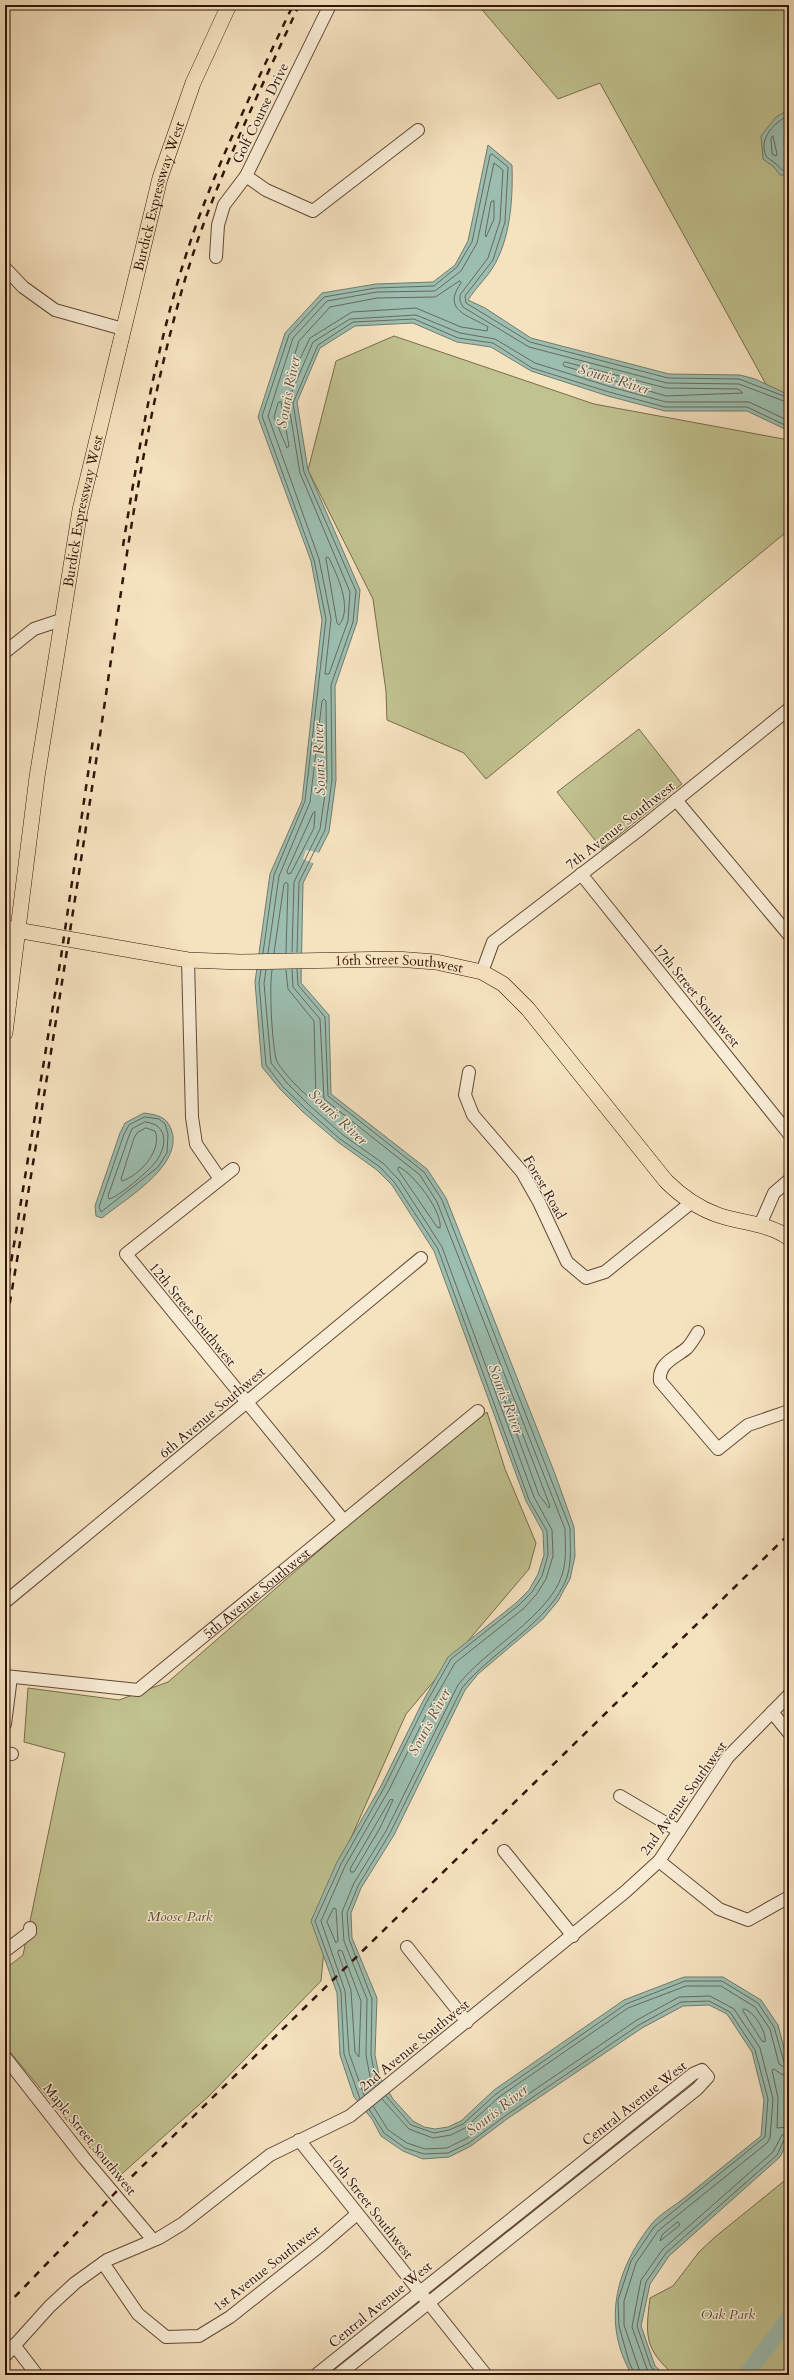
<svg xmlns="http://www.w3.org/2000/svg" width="794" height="2380" font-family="Cardo,serif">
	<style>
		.green { fill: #c0c28f; stroke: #796b4c }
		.water { fill: #9cbeb0; stroke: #727a6d }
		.pier { fill: #f5e2bf }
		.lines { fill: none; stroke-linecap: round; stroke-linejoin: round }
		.shore { stroke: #67695c; stroke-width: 1 }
		.river { stroke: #9cbeb0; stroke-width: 16 }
		.minor-casing { stroke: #634836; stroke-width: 14 }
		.major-casing { stroke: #321408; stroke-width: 16 }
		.minor { stroke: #f8ecd5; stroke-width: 12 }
		.major { stroke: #f5e2bf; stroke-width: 15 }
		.rail { stroke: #321408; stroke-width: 2.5; stroke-dasharray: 7 7; stroke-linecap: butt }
		.labels { text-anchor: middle; stroke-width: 3; stroke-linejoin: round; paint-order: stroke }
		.street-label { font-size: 14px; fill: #321408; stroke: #f8ecd5 }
		.park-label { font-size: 14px; font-style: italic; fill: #5d4830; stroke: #f8ecd5 }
		.water-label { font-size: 15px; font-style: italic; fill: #575043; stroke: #f8ecd5 }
	</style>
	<rect width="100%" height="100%" fill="#f5e2bf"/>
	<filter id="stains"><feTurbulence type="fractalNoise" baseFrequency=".005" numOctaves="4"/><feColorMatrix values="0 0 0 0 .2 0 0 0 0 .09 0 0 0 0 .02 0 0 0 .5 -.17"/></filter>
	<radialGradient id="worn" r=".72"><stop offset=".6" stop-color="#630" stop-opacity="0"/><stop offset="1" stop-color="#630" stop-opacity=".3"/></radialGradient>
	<g class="green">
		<polygon points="478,5 789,5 789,426 600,83 558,99"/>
		<polygon points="394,336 594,404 789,440 789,532 784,534 486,779 464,753 387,720 386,691 373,599 308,470 336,361"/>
		<polygon points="639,729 682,784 602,849 557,792"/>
		<polygon points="487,1412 505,1469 536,1543 529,1569 406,1714 330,1885 321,1981 209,2096 116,2179 5,2046 5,1969 23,1955 65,1753 24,1742 28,1688 119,1700 168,1682 359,1516"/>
		<path d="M789,2177v198h-115c-29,-26 -29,-38 -24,-77l23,-12 26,-34 16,-15z"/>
	</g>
	<g class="water">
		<polygon points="789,110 789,132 784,139 786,152 789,155 789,175 780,175 774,167 763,159 761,136 776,117"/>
		<path d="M488,145l24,20c1,31 -1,68 -16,97 -7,14 -20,25 -28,38l17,8 46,30 138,36 71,1 15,4 34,16v36l-42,-20h-82l-57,-15 -77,-25 -40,-24 -34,-5 -44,-19 -58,3 -35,22 -23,54 11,68 52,120 -3,32 -22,64 1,94 -7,52 -26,51 -2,100 28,32 2,79 96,75 19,29 109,276 19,53 1,29 -5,23 -12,22 -15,18 -65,55 -13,16 -71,145 -33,53 -10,25 1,25 25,60 -2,57 4,20 14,24 20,22 11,6 11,2 13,-2 13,-6 33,-31 130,-90 60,-23h39l38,23 17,25 11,42v71l-9,19 -111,99 -19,28 -9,42 14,40 10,9h-33c-30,-51 -17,-104 18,-149 8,-11 23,-19 33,-27 26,-21 52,-42 78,-63l3,-36 -12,-48 -25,-38 -18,-9 -26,1 -41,22 -135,91 -36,27 -22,11 -26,2 -20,-8 -22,-15 -9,-17 -18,-22 -14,-42 -3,-62 -26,-72 26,-59 44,-76 42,-85 25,-44 68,-54 13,-13 9,-16 6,-19 -1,-23 -17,-31 -92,-250 -42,-66 -15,-15 -39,-28 -35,-30 -23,-23 -18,-22 -7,-85 15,-108 32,-73 20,-181 -11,-59 -53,-144 27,-84 37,-40 54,-9 57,-2 22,-17 13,-24z"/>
		<path d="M144,1113c13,2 22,3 27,16 14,36 -46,70 -69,89l-6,-2 -1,-10 25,-73 5,-10z"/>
	</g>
	<polygon class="pier" points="306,850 320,853 315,864 303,859"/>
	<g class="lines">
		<g class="shore">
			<path d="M789,115c-14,7 -31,23 -23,41 2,3 7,5 10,8 6,5 5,7 13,7"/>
			<polygon points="773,136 777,154 776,156 772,154 771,139"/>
			<polygon points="494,201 494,219 486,237 485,235 491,202"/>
			<path d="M460,281l1,2c-20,28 8,32 27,44l-1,4 -26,-4 -45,-19 -64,4 -42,26 -21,44h-3l13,-41 31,-34 47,-9 58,-1z"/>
			<polygon points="565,362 666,388 738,389 743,393 666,396 564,366 563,364"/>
			<polygon points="281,402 289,446 287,448 274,417 278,403"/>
			<polyline points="789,403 739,384 667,383 529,347 463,307 460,301 460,295 488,258 500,221 503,170 494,163 477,243 461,271 435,291 377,292 327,301 293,338 268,416 319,559 331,619 325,674 329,674 348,621 350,592 300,473 288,401 313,342 350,319 416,315 460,333 495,339 535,363 611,387 666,402 749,402 789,421"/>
			<path d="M327,557l2,1c8,17 24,50 10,67l-2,-2 -11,-64z"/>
			<polygon points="315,812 314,828 291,873 288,874 287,871 313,813"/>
			<polyline points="297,952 299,882 325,830 332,780 331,685 353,622 356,591 304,472 293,403 318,345 353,322 414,319 458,338 493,343 532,368 609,392 665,407 747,407 789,427"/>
			<polyline points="263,953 274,875 305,801 326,619 314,560 262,416 289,335 324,297 376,288 434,286 457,267 472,242 490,155 492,154 508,167 505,222 493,260 465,296 466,303 530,342 668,378 739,379 789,398"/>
			<polyline points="268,953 279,876 310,802 322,701 324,699 326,701 327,780 320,829 294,882 292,952"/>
			<polyline points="274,953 284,884 286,882 288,884 286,953"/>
			<path d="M292,969l1,18 27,32 4,80 96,76 17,27 128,327c0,16 2,31 -3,46 -12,40 -77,75 -104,110l-72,146 -32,52 -12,29 2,29 23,58 -1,56 4,22 5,9"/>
			<path d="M297,969l1,16 27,32 3,79 96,76 18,28 128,328c0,17 2,33 -3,49 -15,43 -76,75 -105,111l-72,145 -32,53 -11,27 2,26 23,60 -1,56 4,21 4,7"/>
			<polyline points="261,970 259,983 266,1065 283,1087 306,1109 340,1139 380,1167 395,1183 438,1249 529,1500 547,1531 548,1555 542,1576 532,1592 519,1605 451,1659 426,1703 384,1788 341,1864 315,1921 341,1992 344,2054 360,2099"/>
			<polyline points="266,970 264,983 271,1063 287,1083 309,1105 343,1135 384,1164 399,1180 442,1247 534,1497 552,1530 553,1556 546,1579 536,1595 523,1609 455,1663 431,1705 389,1790 345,1866 321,1921 345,1991 349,2053 364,2095"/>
			<path d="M272,970c-3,19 0,71 4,89 3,10 31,39 40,43l-2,-81 -26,-32 -2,-19"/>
			<polygon points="145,1117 159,1119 165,1124 168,1134 167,1153 158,1167 101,1212 99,1207 124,1134 129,1125"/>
			<path d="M145,1122c25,2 22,27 9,42 -8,9 -34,32 -45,35l-1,-3 21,-60 3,-7z"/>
			<path d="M146,1128l9,3c8,19 -16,45 -33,50l-1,-2 13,-41 3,-5z"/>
			<path d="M399,1167c14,6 44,45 41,61l-3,-1 -39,-57z"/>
			<polygon points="500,1382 503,1383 550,1506 549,1508 539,1495 499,1385"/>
			<polygon points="393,1800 380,1828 354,1872 351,1872 350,1869 390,1800"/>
			<polygon points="334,1908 336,1909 338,1941 336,1943 327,1922"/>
			<polygon points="339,1950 342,1951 361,2001 359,2057 355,2052 351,1990 338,1953"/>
			<path d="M744,2009c9,1 23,23 21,33l-3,-1 -19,-30z"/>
			<polyline points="789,2076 781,2074 774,2069 772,2070 778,2098 777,2128 789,2127"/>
			<polyline points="386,2096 411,2125 434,2133 449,2130 463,2124 496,2094 626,2004 685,1981 722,1981 758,2003 774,2027 784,2062 789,2064"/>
			<polyline points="382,2099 409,2129 433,2138 451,2135 465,2128 499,2097 628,2008 686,1986 721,1986 755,2007 770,2029 779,2064 789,2070"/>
			<polyline points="373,2106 388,2130 407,2143 425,2149 447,2148 467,2138 502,2112 637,2020 679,1997 710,1996 734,2009 760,2048 773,2099 770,2138 767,2143 658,2231 636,2263 624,2301 624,2325 641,2375"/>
			<polyline points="369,2109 384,2133 405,2148 424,2154 448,2153 469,2143 505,2116 639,2025 681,2002 709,2001 730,2012 755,2050 768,2099 765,2137 654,2227 631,2261 618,2300 619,2326 629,2362 635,2375"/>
			<polygon points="678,2222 680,2225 660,2241 662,2235"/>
			<polyline points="652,2375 647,2369 632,2327 641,2280 663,2249 773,2152 782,2135 789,2133"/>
			<polyline points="659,2375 651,2367 637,2326 646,2282 666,2253 777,2155 784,2140 789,2138"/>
		</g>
		<polyline class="river" points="748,2372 789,2318"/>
		<g class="minor-casing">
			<g id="minor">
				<polyline points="246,176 266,190 313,211 418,130"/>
				<polyline points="216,257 218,225 224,205 246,176 330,5"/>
				<polyline points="5,268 23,287 55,310 123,329"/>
				<polyline points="5,652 34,629 61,620"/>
				<polyline points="676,800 789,935"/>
				<polyline points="581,874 789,1134"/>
				<polyline points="188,960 192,1117 196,1144 220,1179"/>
				<polyline points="482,972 493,942 639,830 789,709"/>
				<polyline points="469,1072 465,1095 473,1115 522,1172 539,1202 567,1262 586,1278 605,1272 692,1202"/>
				<polyline points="233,1169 126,1254 344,1521"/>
				<polyline points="760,1225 774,1193 789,1180"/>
				<path d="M698,1332c-3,5 -7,12 -11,16 -12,10 -29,15 -27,33l58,68 30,-24 41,-14"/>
				<polyline points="5,1602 421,1258"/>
				<path id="s1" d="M5,1676l133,14 340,-279"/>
				<polyline points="772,1712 789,1733"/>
				<polyline points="5,1724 11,1677"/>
				<polyline points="5,1753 12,1754"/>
				<polyline points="620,1796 679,1831"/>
				<polyline points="504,1851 573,1936"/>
				<polyline points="659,1861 719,1909 748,1920 789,1897"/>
				<polyline points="407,1947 467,2022"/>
				<polyline points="5,1951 30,1932 30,1928"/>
				<polyline points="5,2057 84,2158 153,2240"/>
				<polyline points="299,2140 486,2375"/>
				<polyline points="103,2263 138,2314 166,2337 199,2336 230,2317 321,2245 357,2214"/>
				<polyline points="14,2345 37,2375"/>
				<polyline points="5,2356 50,2306 75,2283 107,2260 159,2238 182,2224 270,2155 350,2116 625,1892 659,1861 728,1757 789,1695"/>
				<polyline points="316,2375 693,2074 702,2070 708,2077 697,2089 338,2375"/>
			</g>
		</g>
		<g class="major-casing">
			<g id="major">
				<path id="s2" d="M5,928l183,32 52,2 156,-3 40,3 46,10 21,12 25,25 138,172c15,15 32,27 52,34 23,8 50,8 71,23"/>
				<path id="s3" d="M5,1033l32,-256 43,-267 80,-332 33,-95 36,-78"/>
			</g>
		</g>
		<use href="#minor" class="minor"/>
		<use href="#major" class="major"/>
		<g class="rail">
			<path d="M123,546c18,-112 37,-222 76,-329 27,-72 61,-142 94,-212"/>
			<polyline points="9,1275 61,957 93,740"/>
			<path d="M5,1331c34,-199 65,-397 95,-596 22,-147 40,-295 80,-438 28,-102 76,-197 119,-292"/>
			<polyline points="5,2307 115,2193 789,1534"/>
		</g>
	</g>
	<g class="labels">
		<g class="street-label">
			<text transform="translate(260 113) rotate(-64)" y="5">Golf Course Drive</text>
			<text dy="5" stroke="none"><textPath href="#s3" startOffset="852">Burdick Expressway West</textPath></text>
			<text dy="5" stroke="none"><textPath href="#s3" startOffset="528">Burdick Expressway West</textPath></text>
			<text transform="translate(620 825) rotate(-38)" y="5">7th Avenue Southwest</text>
			<text dy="5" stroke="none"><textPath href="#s2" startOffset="397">16th Street Southwest</textPath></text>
			<text transform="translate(697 995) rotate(51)" y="5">17th Street Southwest</text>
			<text transform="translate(545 1187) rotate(60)" y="5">Forest Road</text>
			<text transform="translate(193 1314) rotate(51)" y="5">12th Street Southwest</text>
			<text transform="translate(212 1412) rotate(-40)" y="5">6th Avenue Southwest</text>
			<text dy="5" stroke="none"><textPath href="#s1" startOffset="287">5th Avenue Southwest</textPath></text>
			<text transform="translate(683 1798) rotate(-54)" y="5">2nd Avenue Southwest</text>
			<text transform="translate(414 2045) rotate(-39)" y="5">2nd Avenue Southwest</text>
			<text transform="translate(634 2103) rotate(-38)" y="5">Central Avenue West</text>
			<text transform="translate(90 2139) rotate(51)" y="5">Maple Street Southwest</text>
			<text transform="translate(371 2206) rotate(52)" y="5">10th Street Southwest</text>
			<text transform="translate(266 2268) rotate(-38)" y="5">1st Avenue Southwest</text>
			<text transform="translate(380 2304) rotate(-39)" y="5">Central Avenue West</text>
		</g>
		<g class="park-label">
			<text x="180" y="1921">Moose Park</text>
			<text x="728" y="2319">Oak Park</text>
		</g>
		<g class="water-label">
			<text transform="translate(614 379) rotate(17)" y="5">Souris River</text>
			<text transform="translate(288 392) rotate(-79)" y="5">Souris River</text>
			<text transform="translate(319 759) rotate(-92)" y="5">Souris River</text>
			<text transform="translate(338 1117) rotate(43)" y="5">Souris River</text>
			<text transform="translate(506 1399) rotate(69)" y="5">Souris River</text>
			<text transform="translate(429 1722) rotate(-62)" y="5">Souris River</text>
			<text transform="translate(497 2110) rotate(-38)" y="5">Souris River</text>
		</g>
	</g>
	<rect width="794" height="2380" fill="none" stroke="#f5e2bf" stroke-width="20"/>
	<rect x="6" y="6" width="782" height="2368" fill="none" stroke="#321408" stroke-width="2"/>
	<rect x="10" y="10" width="774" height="2360" fill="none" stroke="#321408"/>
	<rect width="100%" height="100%" filter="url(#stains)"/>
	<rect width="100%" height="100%" fill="url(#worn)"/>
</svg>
